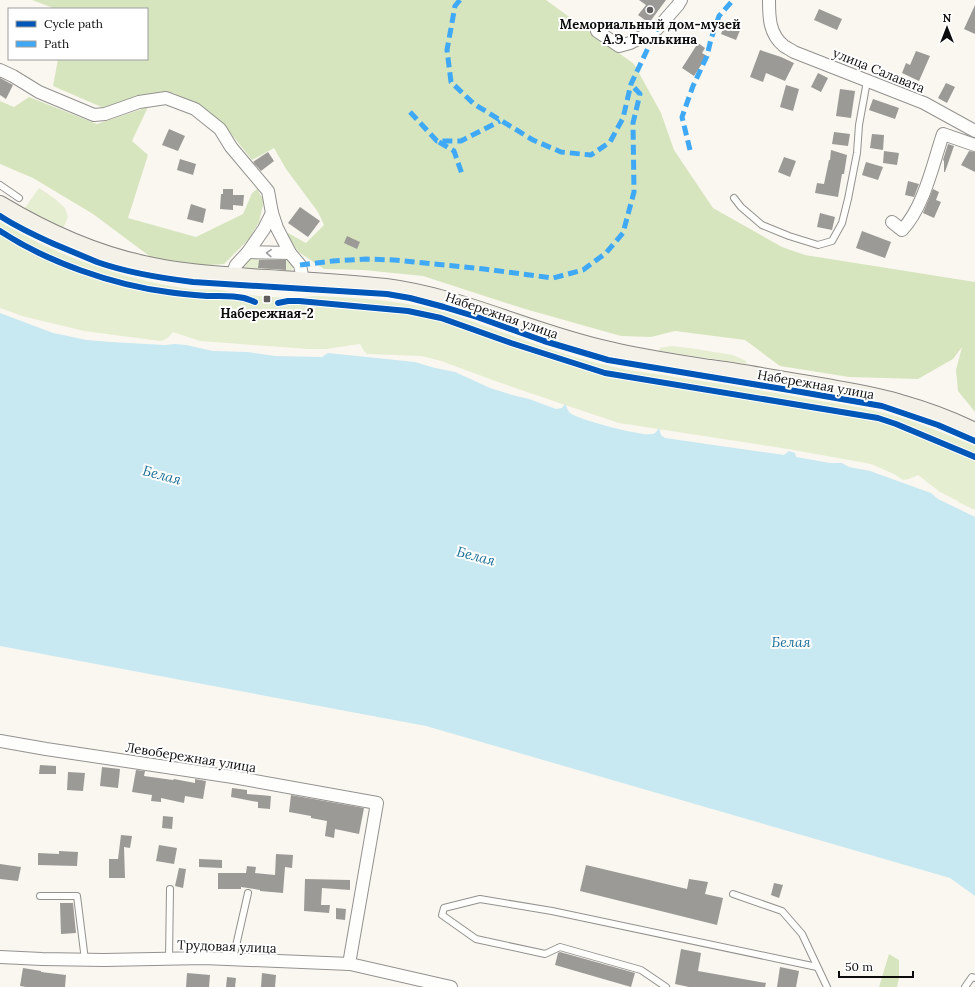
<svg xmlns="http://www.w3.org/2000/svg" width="975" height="987" font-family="Lora,serif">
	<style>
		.green { fill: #e6eed1 }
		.forest { fill: #d7e5bf }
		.water { fill: #c8e8f2 }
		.building { fill: #9c9a96 }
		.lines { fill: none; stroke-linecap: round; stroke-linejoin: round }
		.lane-casing { stroke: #93928f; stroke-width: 8 }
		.street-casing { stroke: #93928f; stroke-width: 14 }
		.secondary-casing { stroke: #8a8885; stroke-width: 18 }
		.lane { stroke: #fefefd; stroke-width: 6 }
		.street { stroke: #fefefd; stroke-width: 12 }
		.secondary { stroke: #f4f1e9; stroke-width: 16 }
		.quiet { stroke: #3fa9f5; stroke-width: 5; stroke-dasharray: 10 5; stroke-linecap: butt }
		.cycleway-casing { stroke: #fff; stroke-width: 8 }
		.cycleway { stroke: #0057b8; stroke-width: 6 }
		.oneway { stroke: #9d9d9d }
		.poi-dot { fill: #5f5e5c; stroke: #fff; stroke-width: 1.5 }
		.labels { text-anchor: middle; stroke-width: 4; stroke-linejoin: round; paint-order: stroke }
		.poi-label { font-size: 13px; font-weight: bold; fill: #0c0c0c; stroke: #fff }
		.street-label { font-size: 13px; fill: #0c0c0c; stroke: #fff }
		.water-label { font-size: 14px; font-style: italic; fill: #1b7098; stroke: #fff }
	</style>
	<rect width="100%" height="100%" fill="#faf7f0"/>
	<g class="green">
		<polygon points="39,188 54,198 65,208 68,217 63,229 24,209"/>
		<path d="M0,222c58,34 123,58 190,67 10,1 20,0 30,1 7,1 14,3 20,4 17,2 34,3 51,4 8,0 17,-2 25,-2 30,1 61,3 91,8 37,5 71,20 106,32 30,11 62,22 92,29 23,6 47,8 70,12 48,7 97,15 145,24 20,3 40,6 60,11 33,8 64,21 95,34v64l-17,-8v-1l-18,-9 -22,-17 -9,4 -6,1 -9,-6 -23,-10 -83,-15 -169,-26 -51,-17 -70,-24 -57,-21 -20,-5 -54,-2 -3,-3 -4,-7 -34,5h-18l-108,-8 -27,-9c-4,5 -7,8 -13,9l-76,-10 -62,-15 -22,-8z"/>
		<path d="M251,258l35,1c10,6 10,10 0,14l-40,-4 -2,-3v-3z"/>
		<polygon points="671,346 689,348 733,355 746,361 747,363 746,364 660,351 659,350 660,348"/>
	</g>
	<g class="forest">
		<polygon points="32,0 546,0 634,64 661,113 674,150 713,208 782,247 805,255 975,282 975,412 958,391 956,370 962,347 953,359 918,379 849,377 780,366 745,340 675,331 651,337 621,336 525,309 423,276 363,270 324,269 300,253 286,237 288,233 306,243 324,225 318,212 286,169 274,148 252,160 224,125 174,93 132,98 106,109 53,86 58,59 86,59 92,60 94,59 147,59 147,9 56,9"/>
		<polygon points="29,97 97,124 148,107 132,141 148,155 128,218 196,237 243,214 252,193 257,189 264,201 259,222 249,239 224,264 193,266 152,258 93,214 33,178 0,164 0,101 14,107"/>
		<polygon points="889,954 899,960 899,978 897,987 879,987"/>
	</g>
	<path class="water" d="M0,313l53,20 34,7 23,2 55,3 10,-1 11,1 27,6 35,1 27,4 47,1 6,-4 87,9 20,6 20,4 35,16 22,7 17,4 27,10 6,-1 3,-4c2,3 3,7 5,9 7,6 73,24 82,21 3,0 5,-3 7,-6l2,7 4,3 119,17 5,-4 6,2 1,4 34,6h12l7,4 21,4 61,22 7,6 37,18v379l-25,-18 -524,-152 -426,-80z"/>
	<g class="building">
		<polygon points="639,0 666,0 649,23 638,15 646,5"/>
		<polygon points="975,5 975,34 964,29"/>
		<polygon points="819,9 842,19 837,30 814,20"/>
		<polygon points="726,22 741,28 736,40 721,34"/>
		<polygon points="698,43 705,48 702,53 707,56 694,76 682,68"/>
		<polygon points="760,50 781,57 794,63 785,81 766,73 763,82 750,77"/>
		<polygon points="916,51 930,56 919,81 902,73 906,63 910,65"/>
		<polygon points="818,73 828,78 821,92 811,87"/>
		<polygon points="0,78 13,85 6,99 0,95"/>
		<polygon points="946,83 955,87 947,103 938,98"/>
		<polygon points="786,85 799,89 793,111 780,107"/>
		<polygon points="840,89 855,91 851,118 836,116"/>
		<polygon points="873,99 899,108 895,119 869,110"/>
		<polygon points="169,129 185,136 178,151 162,145"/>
		<polygon points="834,132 850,134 848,146 832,144"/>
		<polygon points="872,134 884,135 883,150 870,148"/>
		<polygon points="948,144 954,146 945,172 944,172 944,161 943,160"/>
		<polygon points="831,150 847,155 844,174 842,174 838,197 815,193 817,183 824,184 829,160 830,160"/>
		<polygon points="884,151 899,153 897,165 883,163"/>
		<polygon points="969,151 975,152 975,172 961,165"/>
		<polygon points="268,152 274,161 261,171 253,162"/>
		<polygon points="784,157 796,161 790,177 778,172"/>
		<polygon points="180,159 196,164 193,175 177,170"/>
		<polygon points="866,162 883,167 878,180 862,175"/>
		<polygon points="908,181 919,184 914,197 905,195"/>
		<polygon points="223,189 233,189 233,195 244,195 243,206 233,205 233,210 220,209 221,194 223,194"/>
		<polygon points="933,189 939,192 936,200 941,202 934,218 923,213"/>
		<polygon points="191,204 206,209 203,223 187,219"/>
		<polygon points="300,207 320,221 308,237 288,223"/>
		<polygon points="820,213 835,217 832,230 817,227"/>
		<polygon points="862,231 891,242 885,258 856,248"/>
		<polygon points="347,236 360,242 357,249 344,243"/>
		<polygon points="259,260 286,260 286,270 258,268"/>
		<polygon points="40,765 56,766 56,774 39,774"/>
		<polygon points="102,767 120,769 118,788 100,786"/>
		<polygon points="136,770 145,771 144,776 173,780 174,779 195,783 195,779 206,781 203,799 185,796 184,803 161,798 161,802 151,801 152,795 132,792"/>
		<polygon points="68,772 85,773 83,791 67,790"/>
		<polygon points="232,788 247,790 247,794 271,796 270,809 258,808 258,802 231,797"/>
		<polygon points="291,795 364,808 359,834 335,829 334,838 325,836 327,821 311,818 311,816 289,812"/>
		<polygon points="163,816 173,817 172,829 162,828"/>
		<polygon points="121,835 132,836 130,848 124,847 125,878 109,878 109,859 118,859"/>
		<polygon points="159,845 177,848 174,864 156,861"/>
		<polygon points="59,851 78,852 77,866 38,865 38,853 59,854"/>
		<polygon points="276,854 293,855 292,868 285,867 283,893 260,891 260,890 241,887 241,889 218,889 218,873 246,873 247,866 256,867 255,873 275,875"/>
		<polygon points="199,859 222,860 222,868 199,867"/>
		<polygon points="0,864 21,867 18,881 0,879"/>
		<polygon points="586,865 687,889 689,879 708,882 705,894 723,898 717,925 580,891"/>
		<polygon points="179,868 186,869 183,888 175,886"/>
		<polygon points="305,879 350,880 350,890 322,888 321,905 330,905 329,913 304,911"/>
		<polygon points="774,883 783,885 779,898 771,895"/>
		<polygon points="60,903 73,903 76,933 61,934"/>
		<polygon points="336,908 346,909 345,920 336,919"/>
		<polygon points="681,949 701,953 698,971 766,983 765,987 689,987 675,984"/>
		<polygon points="560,952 635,973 631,987 555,965 558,953"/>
		<polygon points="780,967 799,971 796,987 777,987"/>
		<polygon points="23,968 41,971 41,972 66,975 65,987 26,987 20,986"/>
		<polygon points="187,973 210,975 209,987 186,987"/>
		<polygon points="262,973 276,975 275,987 261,987"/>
		<polygon points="227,977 236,978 235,987 226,987"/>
	</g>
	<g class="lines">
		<g class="lane-casing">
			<g id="lane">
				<polyline points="0,185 19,198"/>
				<polyline points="734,198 741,207 762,225 789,236 818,245 832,241 842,223 848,199 857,153 859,125 867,81"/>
				<polyline points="733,894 782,911 802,934 827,987"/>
				<polyline points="40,896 77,896 85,960"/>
				<polyline points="169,959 170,889"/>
				<polyline points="233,959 248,893"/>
				<polyline points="666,987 641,970 560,947 545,954 476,939 442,915 444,908 480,899 552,911 817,967"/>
				<polyline points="965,987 972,977 975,978"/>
			</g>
		</g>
		<g class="street-casing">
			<g id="street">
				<path d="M769,0c0,17 0,34 15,46 3,2 7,4 10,6l130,51 51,28"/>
				<polyline points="597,31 619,46 630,43 657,29 678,5 681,0"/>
				<polyline points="0,70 13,76 39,92 94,115 105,114 139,102 166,98 195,109 220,129 231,147 268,191 272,213 277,228 290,253 300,265 303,280"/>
				<path d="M892,222l10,8c22,-23 31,-66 41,-96l32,11"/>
				<polyline points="248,252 290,253"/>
				<polyline points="232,275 236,265 248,252 264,229 272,213"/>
				<polyline points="0,741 46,749 233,777 377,803 349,964"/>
				<polyline points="0,957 42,959 104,960 204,958 350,964 451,987"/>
			</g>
		</g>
		<g class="secondary-casing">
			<path id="secondary" d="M0,204c45,27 93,49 144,60 35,8 70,10 106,13 45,3 91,5 136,10 78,10 148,47 224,63 33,8 67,13 100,18 37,5 73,12 110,18 28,5 57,9 84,18 25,7 48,16 71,27"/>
		</g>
		<use href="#lane" class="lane"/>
		<use href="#street" class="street"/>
		<use href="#secondary" class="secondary"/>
		<g class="quiet">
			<polyline points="460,0 455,6 447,50 451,82 474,104 533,140 561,152 591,155 610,142 623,118 631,84 657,29"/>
			<polyline points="410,112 437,141 461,141 500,121"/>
			<polyline points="439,142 454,151 462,174"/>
			<polyline points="690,150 682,117 693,86 707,56 711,39 719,16 733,0"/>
			<polyline points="300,265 333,261 366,259 394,260 484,269 553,278 583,270 606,253 623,233 634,192 633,123 640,94 631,84"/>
		</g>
		<g class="cycleway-casing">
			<g id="cycleway">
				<path d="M0,216c17,11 36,20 54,28 14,6 29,12 43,18 31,11 63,16 96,20l194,12 23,4 34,9 33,10 67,24 64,19 193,32 81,14 56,19 37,16"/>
				<path d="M0,231c47,31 113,54 168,61 13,2 26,3 39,4 12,0 25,-1 37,2 4,1 8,3 11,4"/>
				<polyline points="278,303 288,301 299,301 408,311 441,318 511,343 605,373 878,418 896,424 975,457"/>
			</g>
		</g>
		<use href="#cycleway" class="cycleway"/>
	</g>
	<defs><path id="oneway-chevron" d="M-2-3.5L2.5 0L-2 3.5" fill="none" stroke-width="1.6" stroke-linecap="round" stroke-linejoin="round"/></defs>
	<use class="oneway" href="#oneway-chevron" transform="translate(269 253) rotate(-178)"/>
	<g class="poi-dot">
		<circle cx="650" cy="10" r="4"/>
		<rect x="263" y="295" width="8" height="8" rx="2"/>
	</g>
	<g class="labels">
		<g class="poi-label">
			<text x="650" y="29">Мемориальный дом-музей<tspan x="650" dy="15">А.Э. Тюлькина</tspan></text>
			<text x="267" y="318">Набережная-2</text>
		</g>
		<g class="street-label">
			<text transform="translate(879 70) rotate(22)" y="5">улица Салавата</text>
			<text transform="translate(502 315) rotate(19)" y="5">Набережная улица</text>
			<text transform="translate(816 384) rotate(10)" y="5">Набережная улица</text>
			<text transform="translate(191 757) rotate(9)" y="5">Левобережная улица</text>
			<text transform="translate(227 946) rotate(2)" y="5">Трудовая улица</text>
		</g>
		<g class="water-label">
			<text transform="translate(162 475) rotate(15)" y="5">Белая</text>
			<text transform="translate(476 556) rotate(15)" y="5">Белая</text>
			<text x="791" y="647">Белая</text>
		</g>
	</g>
	<rect x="8" y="8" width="140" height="52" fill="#ffffff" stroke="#9e9e9e"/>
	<rect x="16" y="21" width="20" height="6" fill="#0057b8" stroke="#9e9e9e"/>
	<text x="44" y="28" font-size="12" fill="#0c0c0c">Cycle path</text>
	<rect x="16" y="41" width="20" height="6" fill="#3fa9f5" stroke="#9e9e9e"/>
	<text x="44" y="48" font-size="12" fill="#0c0c0c">Path</text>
	<g transform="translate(947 28)" stroke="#ffffff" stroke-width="3" paint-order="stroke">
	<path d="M0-3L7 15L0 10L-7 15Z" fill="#0c0c0c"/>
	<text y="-6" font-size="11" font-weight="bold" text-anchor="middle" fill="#0c0c0c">N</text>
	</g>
	<path d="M839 971v6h74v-6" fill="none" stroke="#0c0c0c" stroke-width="2"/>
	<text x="845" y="971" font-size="12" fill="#0c0c0c" stroke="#ffffff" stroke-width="3" paint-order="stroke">50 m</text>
</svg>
